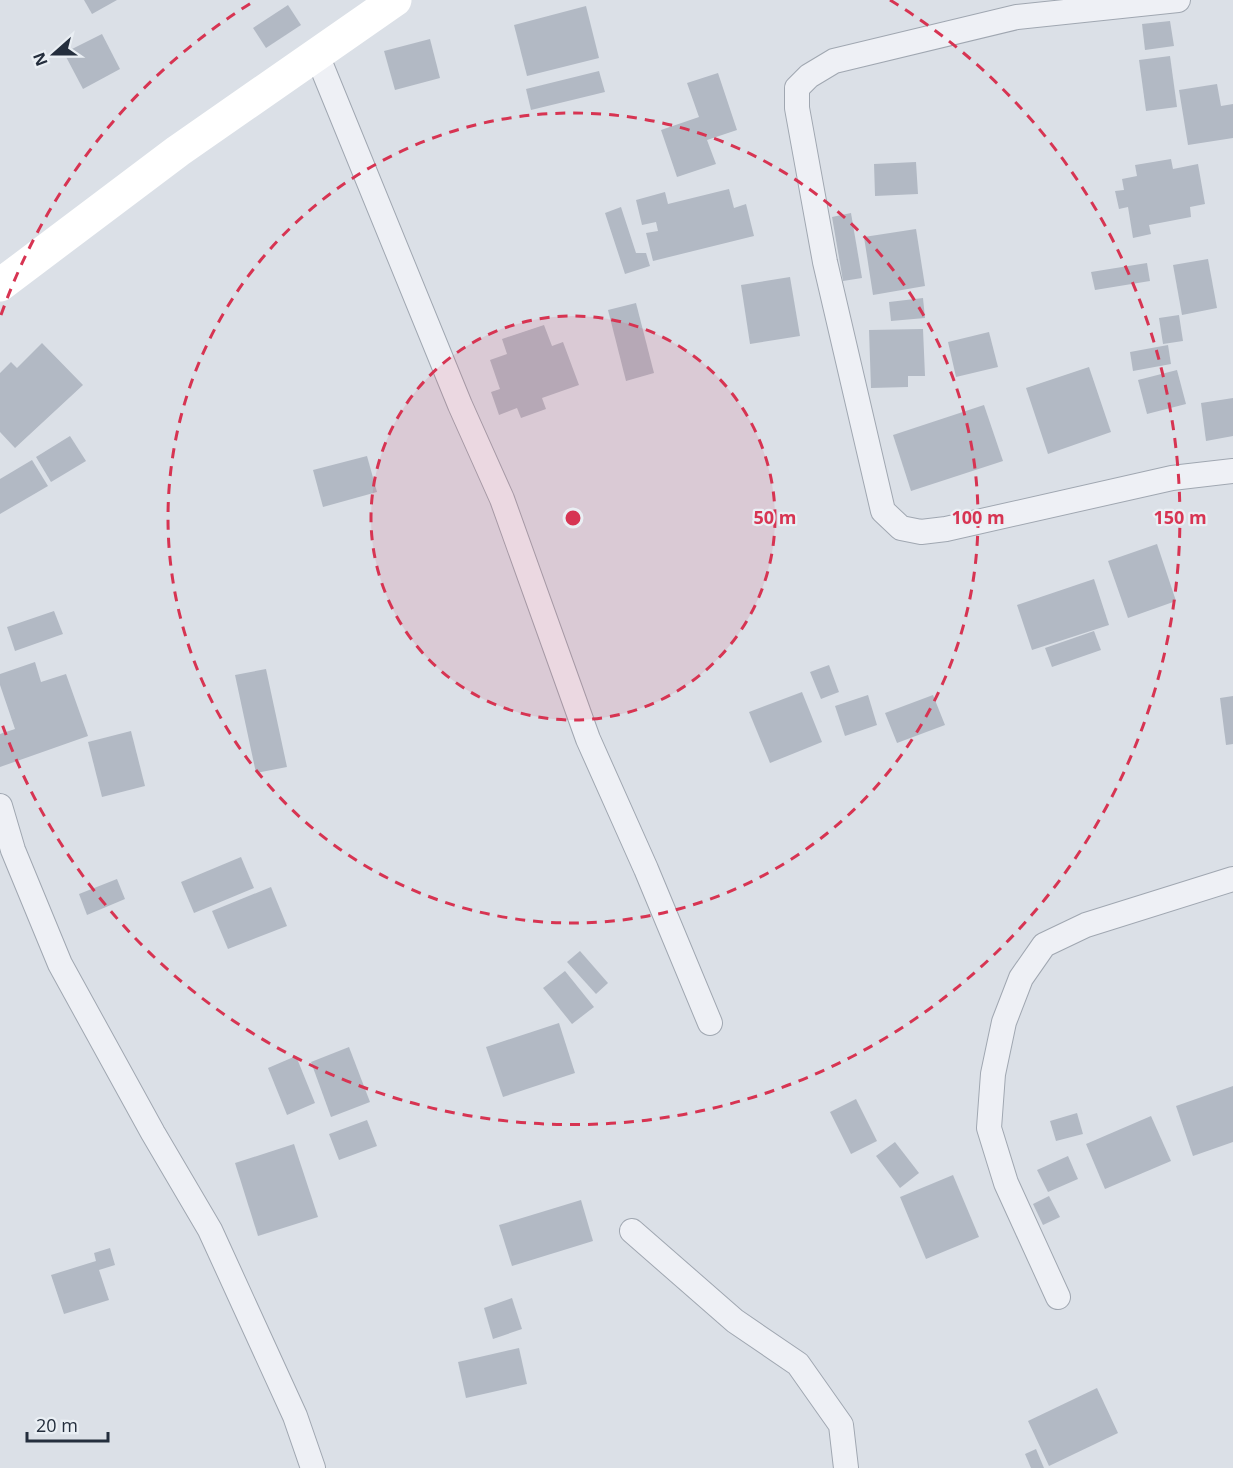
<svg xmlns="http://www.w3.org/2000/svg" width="1233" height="1468" font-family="'Open Sans',sans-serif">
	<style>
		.building { fill: #b2b9c4 }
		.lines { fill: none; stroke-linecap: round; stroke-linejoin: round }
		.street-casing { stroke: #a0a7b1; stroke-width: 26 }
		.street { stroke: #eef0f5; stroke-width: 24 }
		.secondary { stroke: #fff; stroke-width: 33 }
		.ring { fill: none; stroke: #d73452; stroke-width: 3; stroke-dasharray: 10 8 }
		.centre { fill: #d73452; stroke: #eaeff4; stroke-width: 3 }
		.ring-label { font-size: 18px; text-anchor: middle; font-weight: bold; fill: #d73452; stroke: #eaeff4; stroke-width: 4.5; stroke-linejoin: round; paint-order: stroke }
	</style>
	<rect width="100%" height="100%" fill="#dbe0e7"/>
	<g class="building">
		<polygon points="84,0 117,0 92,14"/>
		<polygon points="288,5 301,25 266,48 253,28"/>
		<polygon points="586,6 599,58 527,76 514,25"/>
		<polygon points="1170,21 1174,46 1145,50 1142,24"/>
		<polygon points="102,34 120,69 83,89 64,53"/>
		<polygon points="430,39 440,78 395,90 384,51"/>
		<polygon points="1170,56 1177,107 1146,111 1139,60"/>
		<polygon points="599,71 605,92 531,110 526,89"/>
		<polygon points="718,73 737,130 707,140 716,164 677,177 661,130 699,117 687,83"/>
		<polygon points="1217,84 1221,106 1233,104 1233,138 1188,145 1179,90"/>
		<polygon points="1171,159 1173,169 1198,164 1205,204 1190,207 1191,217 1149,225 1151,234 1133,238 1128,207 1119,209 1115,191 1124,190 1122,179 1137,176 1135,165"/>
		<polygon points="916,162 918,194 875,196 874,164"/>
		<polygon points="729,189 734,208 746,204 754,236 653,261 646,233 658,231 656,222 642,225 636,200 665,192 668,204"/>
		<polygon points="621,207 636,253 646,253 650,266 625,274 605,213"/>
		<polygon points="851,213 862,278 843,281 832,217"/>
		<polygon points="916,229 925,286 873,295 864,237"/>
		<polygon points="1208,259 1217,308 1182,315 1173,265"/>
		<polygon points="1147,263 1150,281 1095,290 1091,272"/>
		<polygon points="790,277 800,336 750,344 741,285"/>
		<polygon points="923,298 925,318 891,321 889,302"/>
		<polygon points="636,303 654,373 626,381 608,310"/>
		<polygon points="1179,315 1183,341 1163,344 1159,318"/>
		<polygon points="544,325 552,346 563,342 579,385 542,398 546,409 521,418 517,408 499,415 491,392 500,389 490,360 507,354 502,339"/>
		<polygon points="923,329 925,376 908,376 908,387 871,388 869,330"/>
		<polygon points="989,332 998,367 956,377 948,342"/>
		<polygon points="42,343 83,385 15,448 0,432 0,373 11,362 17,368"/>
		<polygon points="1168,345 1171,364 1133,371 1130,352"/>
		<polygon points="1089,367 1111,432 1048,454 1026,388"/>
		<polygon points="1177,370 1186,404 1147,414 1138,380"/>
		<polygon points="1233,398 1233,436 1206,441 1201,403"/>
		<polygon points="984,405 1003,461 911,491 893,435"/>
		<polygon points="70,436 86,461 51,482 36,457"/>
		<polygon points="367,456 377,492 323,507 313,470"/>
		<polygon points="32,460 48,486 0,514 0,479"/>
		<polygon points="1157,544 1176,601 1128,618 1108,561"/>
		<polygon points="1094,579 1109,625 1032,650 1017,605"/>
		<polygon points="54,611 63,634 15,651 7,627"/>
		<polygon points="1094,631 1101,650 1052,667 1045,648"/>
		<polygon points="35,662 41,682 66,674 88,736 0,767 0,734 15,729 0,685 0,674"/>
		<polygon points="829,665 839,692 821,699 810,672"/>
		<polygon points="266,669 287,767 256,773 235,675"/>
		<polygon points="802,692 822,742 770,763 749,712"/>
		<polygon points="868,695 877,725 845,736 835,706"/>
		<polygon points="933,695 945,725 897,743 885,713"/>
		<polygon points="1233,696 1233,744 1226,745 1220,698"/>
		<polygon points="131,731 145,786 102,797 88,742"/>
		<polygon points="241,857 254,888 194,913 181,882"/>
		<polygon points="117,879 125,899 87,915 79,894"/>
		<polygon points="271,887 287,926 228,949 212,911"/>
		<polygon points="580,951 608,983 596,994 567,962"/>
		<polygon points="565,971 594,1007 572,1024 543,988"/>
		<polygon points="559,1023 575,1073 503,1097 486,1047"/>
		<polygon points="349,1047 370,1102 331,1117 311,1062"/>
		<polygon points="296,1056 315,1103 287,1115 268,1068"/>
		<polygon points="1233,1086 1233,1142 1193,1156 1176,1106"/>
		<polygon points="856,1099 877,1141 851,1154 830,1112"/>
		<polygon points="1077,1113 1083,1134 1056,1141 1050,1121"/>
		<polygon points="1151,1116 1171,1161 1105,1189 1086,1144"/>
		<polygon points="367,1120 377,1146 339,1160 329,1134"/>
		<polygon points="895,1142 919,1173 900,1188 876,1156"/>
		<polygon points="294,1144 318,1217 258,1236 235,1163"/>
		<polygon points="1068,1156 1078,1179 1048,1192 1037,1170"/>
		<polygon points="953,1175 979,1237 926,1259 900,1197"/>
		<polygon points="1049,1196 1060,1217 1043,1225 1033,1204"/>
		<polygon points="581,1200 593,1241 512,1266 499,1225"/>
		<polygon points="110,1248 115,1265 99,1270 109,1300 64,1314 51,1275 96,1261 94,1253"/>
		<polygon points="512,1298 522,1329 493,1339 484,1308"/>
		<polygon points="519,1348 527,1384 466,1398 458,1362"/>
		<polygon points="1097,1388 1118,1433 1049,1466 1028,1421"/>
		<polygon points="1036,1449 1044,1468 1031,1468 1025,1454"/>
	</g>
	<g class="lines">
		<g class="street-casing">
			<g id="street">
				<polyline points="1178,0 1017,17 834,61 809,76 797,88 797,108 825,262 883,511 901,528 921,532 946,529 1172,478 1233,471"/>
				<polyline points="317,55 460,405 502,499 588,739 646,869 710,1023"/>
				<polyline points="0,806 13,850 60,964 153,1133 210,1230 295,1416 313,1468"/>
				<polyline points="632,1231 735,1321 798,1364 841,1425 846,1468"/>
				<polyline points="1058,1297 1006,1183 989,1128 993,1074 1004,1022 1021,978 1044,945 1086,925 1233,879"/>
			</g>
		</g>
		<use href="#street" class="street"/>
		<polyline class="secondary" points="0,285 178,151 395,0"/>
	</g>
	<circle cx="573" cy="518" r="202" fill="#d73452" fill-opacity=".12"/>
	<g class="ring">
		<circle cx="573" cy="518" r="202"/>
		<circle cx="573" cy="518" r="405"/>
		<path d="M1 315A607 607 0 0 1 256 0M890 0A607 607 0 1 1 1 721"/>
	</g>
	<circle cx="573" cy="518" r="9" class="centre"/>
	<g class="ring-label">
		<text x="775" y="524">50 m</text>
		<text x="978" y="524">100 m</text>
		<text x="1180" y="524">150 m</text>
	</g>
	<g transform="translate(54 54) rotate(249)" stroke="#eaeff4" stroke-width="4.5" paint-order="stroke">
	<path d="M0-4.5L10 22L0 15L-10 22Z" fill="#242e3d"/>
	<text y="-9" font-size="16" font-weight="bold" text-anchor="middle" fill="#242e3d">N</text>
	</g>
	<path d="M27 1432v9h81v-9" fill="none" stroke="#242e3d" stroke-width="3"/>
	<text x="36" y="1432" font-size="18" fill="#242e3d" stroke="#eaeff4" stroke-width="4.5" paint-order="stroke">20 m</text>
</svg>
